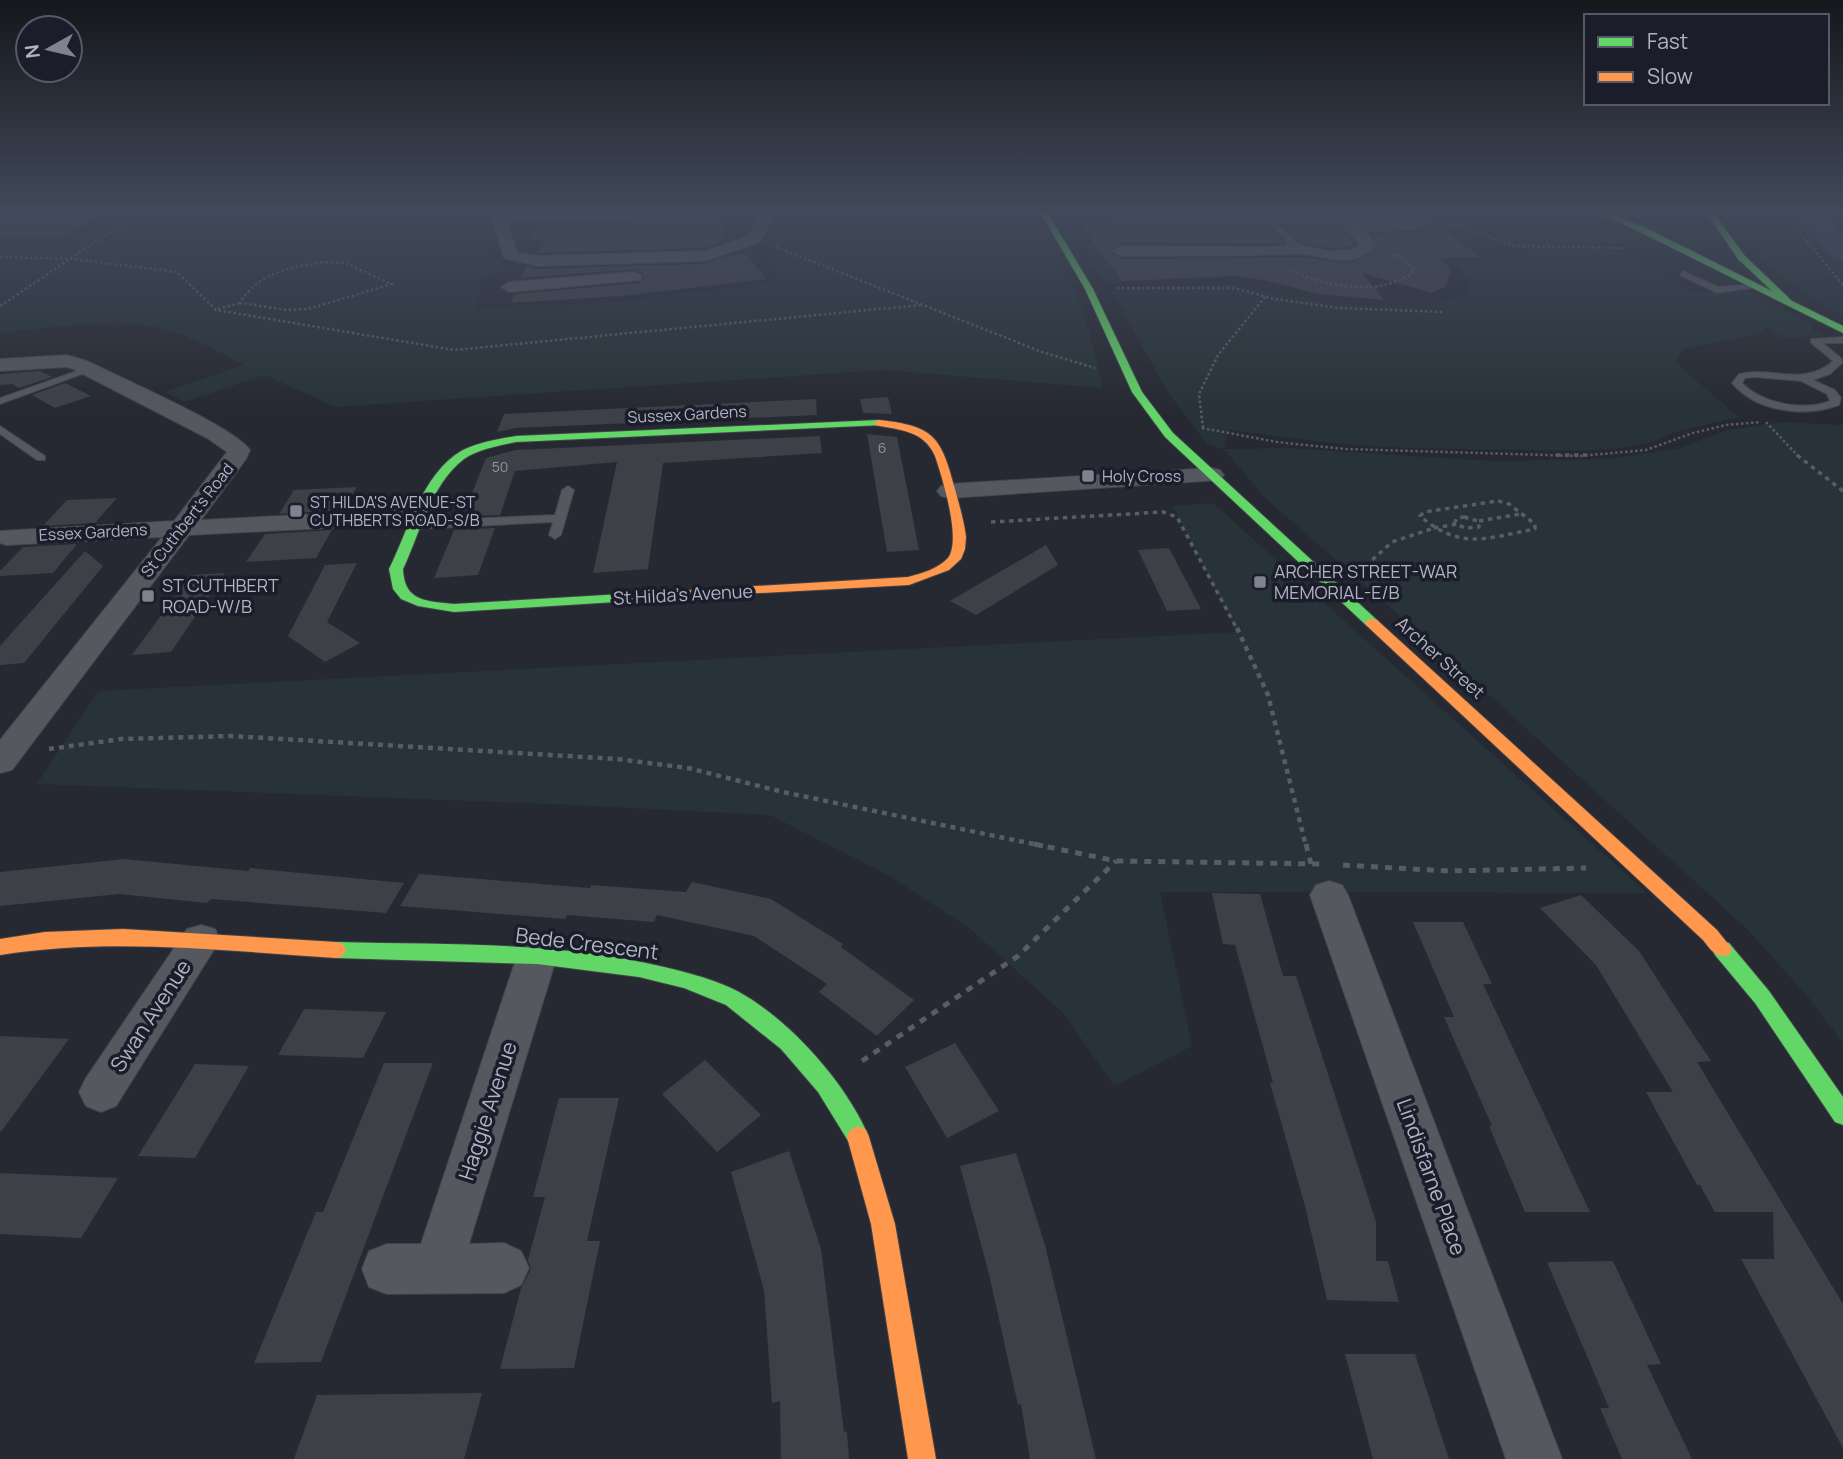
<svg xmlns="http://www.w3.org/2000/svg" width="1843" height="1459" font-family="Manrope,sans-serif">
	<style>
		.green { fill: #273338 }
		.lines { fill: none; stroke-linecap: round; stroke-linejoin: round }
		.river { fill: #373f59; fill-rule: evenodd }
		.building { fill: #3d4047 }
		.lane-casing { stroke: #42444a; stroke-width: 2 }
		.street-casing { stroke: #42444a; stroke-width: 2 }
		.fast-casing { stroke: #42444a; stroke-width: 2 }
		.slow-casing { stroke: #42444a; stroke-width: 2 }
		.path-far3 { stroke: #595c63; stroke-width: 2.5; stroke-dasharray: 2.5 2.5; stroke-linecap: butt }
		.path-far2 { stroke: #595c63; stroke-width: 3.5; stroke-dasharray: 4.5 4.5; stroke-linecap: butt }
		.path-far1 { stroke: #595c63; stroke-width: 4.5; stroke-dasharray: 5 5; stroke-linecap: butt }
		.path { stroke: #595c63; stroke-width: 5; stroke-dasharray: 7 7; stroke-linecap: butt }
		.lane { fill: #55585f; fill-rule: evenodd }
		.street { fill: #55585f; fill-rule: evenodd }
		.fast { fill: #63d668; fill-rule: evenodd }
		.slow { fill: #ff974d; fill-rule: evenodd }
		.poi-dot { fill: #7f838f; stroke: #1b1e2a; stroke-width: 2.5 }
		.labels { text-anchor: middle; stroke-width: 7; stroke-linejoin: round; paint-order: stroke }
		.number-label { font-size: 14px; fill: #9296a3 }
		.far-street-label { font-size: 16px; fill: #afb3c2; stroke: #1b1e2a }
		.far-poi-label { font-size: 16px; fill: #afb3c2; stroke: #1b1e2a; text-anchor: start }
		.poi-label { font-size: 18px; fill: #afb3c2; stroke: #1b1e2a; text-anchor: start }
		.street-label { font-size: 18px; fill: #afb3c2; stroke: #1b1e2a }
		.near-street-label { font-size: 21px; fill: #afb3c2; stroke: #1b1e2a }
	</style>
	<rect width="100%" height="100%" fill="#262931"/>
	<g class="green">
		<path d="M223,210h67l-11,9 88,-1 2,13 107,-2 16,29 20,10 -30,11 -7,29 143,-6 158,-20 -6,-52 183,-1 2,9 -3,-23 39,-1 12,22 -20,2 63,-1 37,71 20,80 -220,-18 -548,37 -70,-32 -80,27 -21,-10 80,-27c-23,-12 -48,-26 -73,-34 -49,-16 -120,-3 -171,2v-93l80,-2 66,-16 59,-1z"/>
		<path d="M1533,210h40l5,2 2,6 22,11 28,9 -1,5c-55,2 -116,7 -166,-21l1,-6 30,6 37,-1z"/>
		<polygon points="1616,210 1685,210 1710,250 1708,253"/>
		<path d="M1725,210h70l48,50v56c-53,-27 -84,-57 -118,-106z"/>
		<polygon points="1079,244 1094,244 1124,287 1104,282"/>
		<polygon points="1557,248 1613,250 1696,293 1747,292 1812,325 1811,329 1826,336 1784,338 1766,328 1756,335 1683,349 1675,362 1739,417 1675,432 1652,442 1622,448 1584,451 1404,448 1339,444 1228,430 1224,449 1286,448 1493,461 1610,459 1680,448 1727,430 1783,422 1843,425 1843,1043 1808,997 1747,929 1466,674 1264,497 1224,449 1207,444 1167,391 1112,292 1126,288 1236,284 1277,295 1339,304 1398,305 1433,303 1462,296 1471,285 1456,260 1501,260 1509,255"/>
		<polygon points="1213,503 1647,893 1160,892 1192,1046 1114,1086 1064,1014 969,928 888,875 770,815 551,804 37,784 98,691 1237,632 1173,506"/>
	</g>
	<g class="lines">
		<polygon class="river" points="1794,210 1822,210 1843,234 1843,261 1833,258"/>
	</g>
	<g class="building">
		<polygon points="0,210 112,210 62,237 0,237"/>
		<polygon points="637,210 715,210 725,223 723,229 726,229 720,243 705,248 537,253 544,240 528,240 539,224 633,222 642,216"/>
		<polygon points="1314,212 1326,214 1356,243 1349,247 1329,248 1299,242 1272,213"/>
		<polygon points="1411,212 1420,212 1481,257 1438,258 1451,268 1446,286 1432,293 1362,273 1384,300 1318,294 1264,280 1234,276 1121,281 1081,225 1113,224 1110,218 1261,218 1284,243 1121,243 1111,252 1121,259 1302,257 1345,263 1361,259 1379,247 1371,234 1416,233 1424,228 1425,224"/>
		<polygon points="1348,213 1388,213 1395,220 1356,220"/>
		<polygon points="747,254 766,279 621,296 511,303 514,294 640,283 644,278 642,273 634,269 520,278 527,266 537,269 705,264 727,256"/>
		<polygon points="40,371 52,377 19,388 12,384 0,385 0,374"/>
		<polygon points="65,383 91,396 55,408 32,395"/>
		<polygon points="888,397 892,414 863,413 860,399"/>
		<polygon points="816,399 817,415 516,428 497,432 504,414"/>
		<polygon points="867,434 897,437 919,550 887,552"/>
		<polygon points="820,436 822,453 663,463 648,569 593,573 617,462 515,471 500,515 463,516 486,458 516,450"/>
		<polygon points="357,487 344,510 279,514 294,490"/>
		<polygon points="117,498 95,523 43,526 67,500"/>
		<polygon points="495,528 478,575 434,578 454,530"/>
		<polygon points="332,530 316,558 246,562 265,534"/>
		<polygon points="77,544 53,573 0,576 0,571 23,547"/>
		<polygon points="1046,545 1058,565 976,615 950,601"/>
		<polygon points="1169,548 1201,609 1167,611 1138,550"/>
		<polygon points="85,551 103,566 24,663 0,665 0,646"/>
		<polygon points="357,563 327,622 360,643 325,662 288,636 325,565"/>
		<polygon points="225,573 171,652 132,655 191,575"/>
		<polygon points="124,859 248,871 250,868 404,883 386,913 211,899 207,903 119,894 0,906 0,872"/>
		<polygon points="419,874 590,888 591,885 686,892 692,882 771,899 843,944 841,947 914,1000 877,1036 819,992 827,984 754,936 657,915 654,922 567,915 565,919 400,906"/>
		<polygon points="1212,893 1260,894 1283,976 1296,976 1369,1200 1376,1222 1376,1261 1388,1261 1399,1302 1327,1300 1305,1206 1270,1083 1273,1083 1235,945 1223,944"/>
		<polygon points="1581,895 1639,951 1687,1025 1711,1061 1697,1062 1843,1304 1843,1448 1741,1259 1774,1259 1773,1212 1715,1212 1700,1185 1697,1185 1646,1092 1673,1092 1596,965 1540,908"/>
		<polygon points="1413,922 1463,922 1492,984 1483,984 1590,1212 1525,1212 1489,1126 1492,1126 1444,1017 1454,1017"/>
		<polygon points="304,1009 386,1012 363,1058 278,1055"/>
		<polygon points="0,1036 69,1039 0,1133"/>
		<polygon points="955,1043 999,1111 947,1138 905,1067"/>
		<polygon points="705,1060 761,1115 717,1152 662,1094"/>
		<polygon points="384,1063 433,1063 321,1362 254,1363 316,1212 323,1212"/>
		<polygon points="195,1064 249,1066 195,1158 138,1156"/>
		<polygon points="559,1098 619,1098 587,1241 600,1241 574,1368 500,1369 521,1288 531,1269 528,1260 545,1197 533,1197"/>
		<polygon points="789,1151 821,1249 844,1432 847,1432 849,1459 781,1459 780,1401 772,1403 764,1290 731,1172"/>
		<polygon points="1016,1153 1045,1245 1096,1459 1030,1459 1021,1404 1018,1405 989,1274 960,1166"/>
		<polygon points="0,1173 118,1178 81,1238 0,1234"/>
		<polygon points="1613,1261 1661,1364 1647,1365 1692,1459 1622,1459 1600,1408 1609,1408 1547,1262"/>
		<polygon points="1345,1354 1415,1354 1449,1459 1373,1459"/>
		<polygon points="482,1393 464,1459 294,1459 317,1395"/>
	</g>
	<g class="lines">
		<g class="lane-casing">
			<g id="lane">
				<polygon points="425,210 432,210 426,215 422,213"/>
				<polygon points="1258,210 1265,210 1301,247 1301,251 1295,251"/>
				<polygon points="1683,271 1718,287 1756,284 1760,287 1717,293 1680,275"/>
				<path d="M1843,337v6h-20l19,16v4l-12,11 -17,6 22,10 6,8 -2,7c-34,13 -83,7 -107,-22l7,-9c35,-8 64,13 94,-13l-22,-18v-4zM1756,377l45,4 26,13 3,7c-27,10 -67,3 -88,-18l3,-5z"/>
				<polygon points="88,367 96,369 0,404 0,398"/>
				<polygon points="0,426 45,456 45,460 37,460 0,434"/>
				<polygon points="568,486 574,490 561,535 555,539 549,535 553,522 418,529 412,525 418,521 555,515 562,490"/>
			</g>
		</g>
		<g class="street-casing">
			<g id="street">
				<polygon points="489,210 503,210 504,214 633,211 640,215 633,219 507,222 517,252 537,256 705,251 749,236 763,210 777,210 760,242 705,261 537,266 504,258"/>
				<path d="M1326,210h15l14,13 47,-1 -13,-12h16l18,16 -7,4 -51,1 12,14c-6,6 -15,12 -23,14 -24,4 -39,-6 -59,-5 -58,2 -116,2 -174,2l-8,-5 8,-5 150,1 27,-3 31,7 21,-1 10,-6z"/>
				<polygon points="634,272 640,274 642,277 640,280 509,292 501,287 509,282"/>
				<path d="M67,355l20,6c32,16 146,65 163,89l-4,9 -45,61 222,-11 9,2 3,5 -3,5 -9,2 -234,12 -177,235 -12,3v-33l162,-203 -156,8 -6,-2v-12l174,-10 53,-69 -20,-14 -134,-69 -7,-2 -66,4v-12z"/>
				<polygon points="1212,468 1220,470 1224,475 1220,480 949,498 941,496 937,491 941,486 949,484"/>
				<polygon points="1329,881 1342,885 1348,895 1562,1459 1506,1459 1310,895 1316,885"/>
				<polygon points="201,925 215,929 220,940 116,1106 101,1112 86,1106 79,1092 86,1078 187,929"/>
				<polygon points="537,940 551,945 557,956 469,1244 504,1243 521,1251 529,1268 521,1285 504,1293 387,1294 369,1287 362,1269 369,1251 387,1244 421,1244 517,956 523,945"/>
			</g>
		</g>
		<g class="fast-casing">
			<g id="fast">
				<polygon points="1039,210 1046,210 1093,289 1142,392 1173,433 1377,620 1379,623 1377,626 1367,626 1165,437 1132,392 1085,289"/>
				<polygon points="1592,210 1601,210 1644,227 1772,291 1738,259 1705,210 1712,210 1744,255 1792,301 1843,326 1843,333 1638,231"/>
				<path d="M879,420l5,3 -1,2 -367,17c-18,4 -37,7 -52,17 -33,25 -44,74 -61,110 1,33 24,32 51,35l220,-13 5,1 2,3 -2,3 -225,14 -36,-6 -17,-7 -8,-10 -4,-20c19,-38 34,-97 74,-119 17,-8 35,-11 53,-14z"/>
				<polygon points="1722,941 1729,943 1769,991 1843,1097 1843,1125 1835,1122 1755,1003 1715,955 1712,949 1715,943"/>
				<path d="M336,942c109,3 221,-1 328,25 25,6 53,13 75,25 52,29 107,91 130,145l-3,7 -8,4 -8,-4 -32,-52 -37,-43 -55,-44 -42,-17 -45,-11 -102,-13 -201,-6 -7,-2 -3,-6 3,-6z"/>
			</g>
		</g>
		<g class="slow-casing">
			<g id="slow">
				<path d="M879,420c56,6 62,17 76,69 4,16 9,31 11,48l-1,12 -4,10 -12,11 -40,15 -240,13 -2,-3 2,-3 5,-1 234,-14c14,-4 30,-8 40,-19 14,-18 -6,-81 -13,-102 -11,-26 -36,-26 -60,-31l-1,-2z"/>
				<path d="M1372,619l5,1 340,310 15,19 -3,6c-13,4 -18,-5 -26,-15l-336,-314 -2,-3 2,-3z"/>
				<path d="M123,929l213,13 7,2 3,6 -3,6 -7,2c-112,-7 -225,-21 -336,-3v-16l45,-7z"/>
				<polygon points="858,1126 866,1130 869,1137 895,1224 936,1459 908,1459 871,1224 847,1137 850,1130"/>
			</g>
		</g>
		<g class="path-far3">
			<polyline points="1781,210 1843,285"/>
			<polyline points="1438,225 1456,225 1452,210"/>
			<polyline points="1456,225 1515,246 1624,248"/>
			<polyline points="776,247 1042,352 1095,368"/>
			<polyline points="0,257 73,259 177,272 216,310 454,350 921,305"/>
			<path d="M326,262l19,1 47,21 -84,25 -21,1 -47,-7c20,-32 51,-36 86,-41z"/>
			<path d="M1292,271c36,16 91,27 123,-1l-16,-14 -10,-1"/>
			<polyline points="1117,288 1233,288 1275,299 1339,308 1443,312"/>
			<polyline points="0,306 104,236 160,210"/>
			<polyline points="218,309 240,303"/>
			<polyline points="1766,422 1799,457"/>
			<polyline points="1202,428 1277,442 1346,449 1579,456 1646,450 1693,433 1726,425 1761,422"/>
			<polyline points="1203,428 1199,394 1218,355 1265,297"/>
		</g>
		<g class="path-far2">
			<polyline points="1556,455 1587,455"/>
			<polyline points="1797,455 1843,491"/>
			<path d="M1498,501l11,3 26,20v5c-48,9 -74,22 -115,-13l4,-4z"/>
			<polygon points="1464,517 1478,521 1479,527 1464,528 1455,522 1457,518"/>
			<polyline points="1479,521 1521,514"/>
			<polyline points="991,522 1163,512 1177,517 1237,629"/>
			<polyline points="1434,528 1457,524"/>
			<polyline points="1359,572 1392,542 1434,528"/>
		</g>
		<g class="path-far1">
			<polyline points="1237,628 1268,695 1306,846"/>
			<polyline points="49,749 121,739 232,736 617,759 688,768 783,792 1043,846"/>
		</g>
		<g class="path">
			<polyline points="1034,844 1116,861 1320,864"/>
			<polyline points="1306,844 1311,864"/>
			<polyline points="1343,865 1448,871 1586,868"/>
			<polyline points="862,1061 1018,956 1116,861"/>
		</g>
		<use href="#lane" class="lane"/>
		<use href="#street" class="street"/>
		<use href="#fast" class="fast"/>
		<use href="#slow" class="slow"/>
	</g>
	<linearGradient id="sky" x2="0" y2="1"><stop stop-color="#15171b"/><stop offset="0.51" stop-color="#41495a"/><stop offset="1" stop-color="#41495a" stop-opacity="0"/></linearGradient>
	<rect width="1843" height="414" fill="url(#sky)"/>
	<g class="poi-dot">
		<rect x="1081" y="469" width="14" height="14" rx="3.5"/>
		<rect x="289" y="504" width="14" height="14" rx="3.5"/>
		<rect x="1253" y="575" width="14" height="14" rx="3.5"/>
		<rect x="141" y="589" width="14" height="14" rx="3.5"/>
	</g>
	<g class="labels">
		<g class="number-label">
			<text x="882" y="453">6</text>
			<text x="500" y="472">50</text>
		</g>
		<g class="far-street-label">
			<text transform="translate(687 414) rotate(-3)" y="6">Sussex Gardens</text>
			<text transform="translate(187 520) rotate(-52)" y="6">St Cuthbert's Road</text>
			<text transform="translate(93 532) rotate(-3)" y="6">Essex Gardens</text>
		</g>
		<g class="far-poi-label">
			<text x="1102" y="482">Holy Cross</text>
			<text x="310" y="508">ST HILDA'S AVENUE-ST<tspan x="310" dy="18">CUTHBERTS ROAD-S/B</tspan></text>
		</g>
		<g class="poi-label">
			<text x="1274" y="578">ARCHER STREET-WAR<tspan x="1274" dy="21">MEMORIAL-E/B</tspan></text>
			<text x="162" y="592">ST CUTHBERT<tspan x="162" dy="21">ROAD-W/B</tspan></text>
		</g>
		<g class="street-label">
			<text transform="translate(683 595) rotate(-3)" y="6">St Hilda's Avenue</text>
			<text transform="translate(1440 658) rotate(42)" y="6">Archer Street</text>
		</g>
		<g class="near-street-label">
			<text transform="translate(587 944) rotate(7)" y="7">Bede Crescent</text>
			<text transform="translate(151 1016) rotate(-57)" y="7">Swan Avenue</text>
			<text transform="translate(488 1111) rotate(-72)" y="7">Haggie Avenue</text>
			<text transform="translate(1431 1177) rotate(70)" y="7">Lindisfarne Place</text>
		</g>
	</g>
	<rect x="1584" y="14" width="245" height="91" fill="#1b1e2a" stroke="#565a67" stroke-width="2"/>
	<rect x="1598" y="37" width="35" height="10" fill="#63d668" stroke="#565a67" stroke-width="2"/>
	<text x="1647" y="49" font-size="21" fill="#afb3c2">Fast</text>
	<rect x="1598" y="72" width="35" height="10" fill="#ff974d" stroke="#565a67" stroke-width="2"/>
	<text x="1647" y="84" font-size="21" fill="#afb3c2">Slow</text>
	<g transform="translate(49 49) rotate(262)"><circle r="33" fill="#1b1e2a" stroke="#565a67" stroke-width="2"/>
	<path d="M0-5L12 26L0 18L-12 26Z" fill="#7f838f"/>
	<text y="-10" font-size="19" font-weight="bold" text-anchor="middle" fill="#afb3c2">N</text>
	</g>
</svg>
